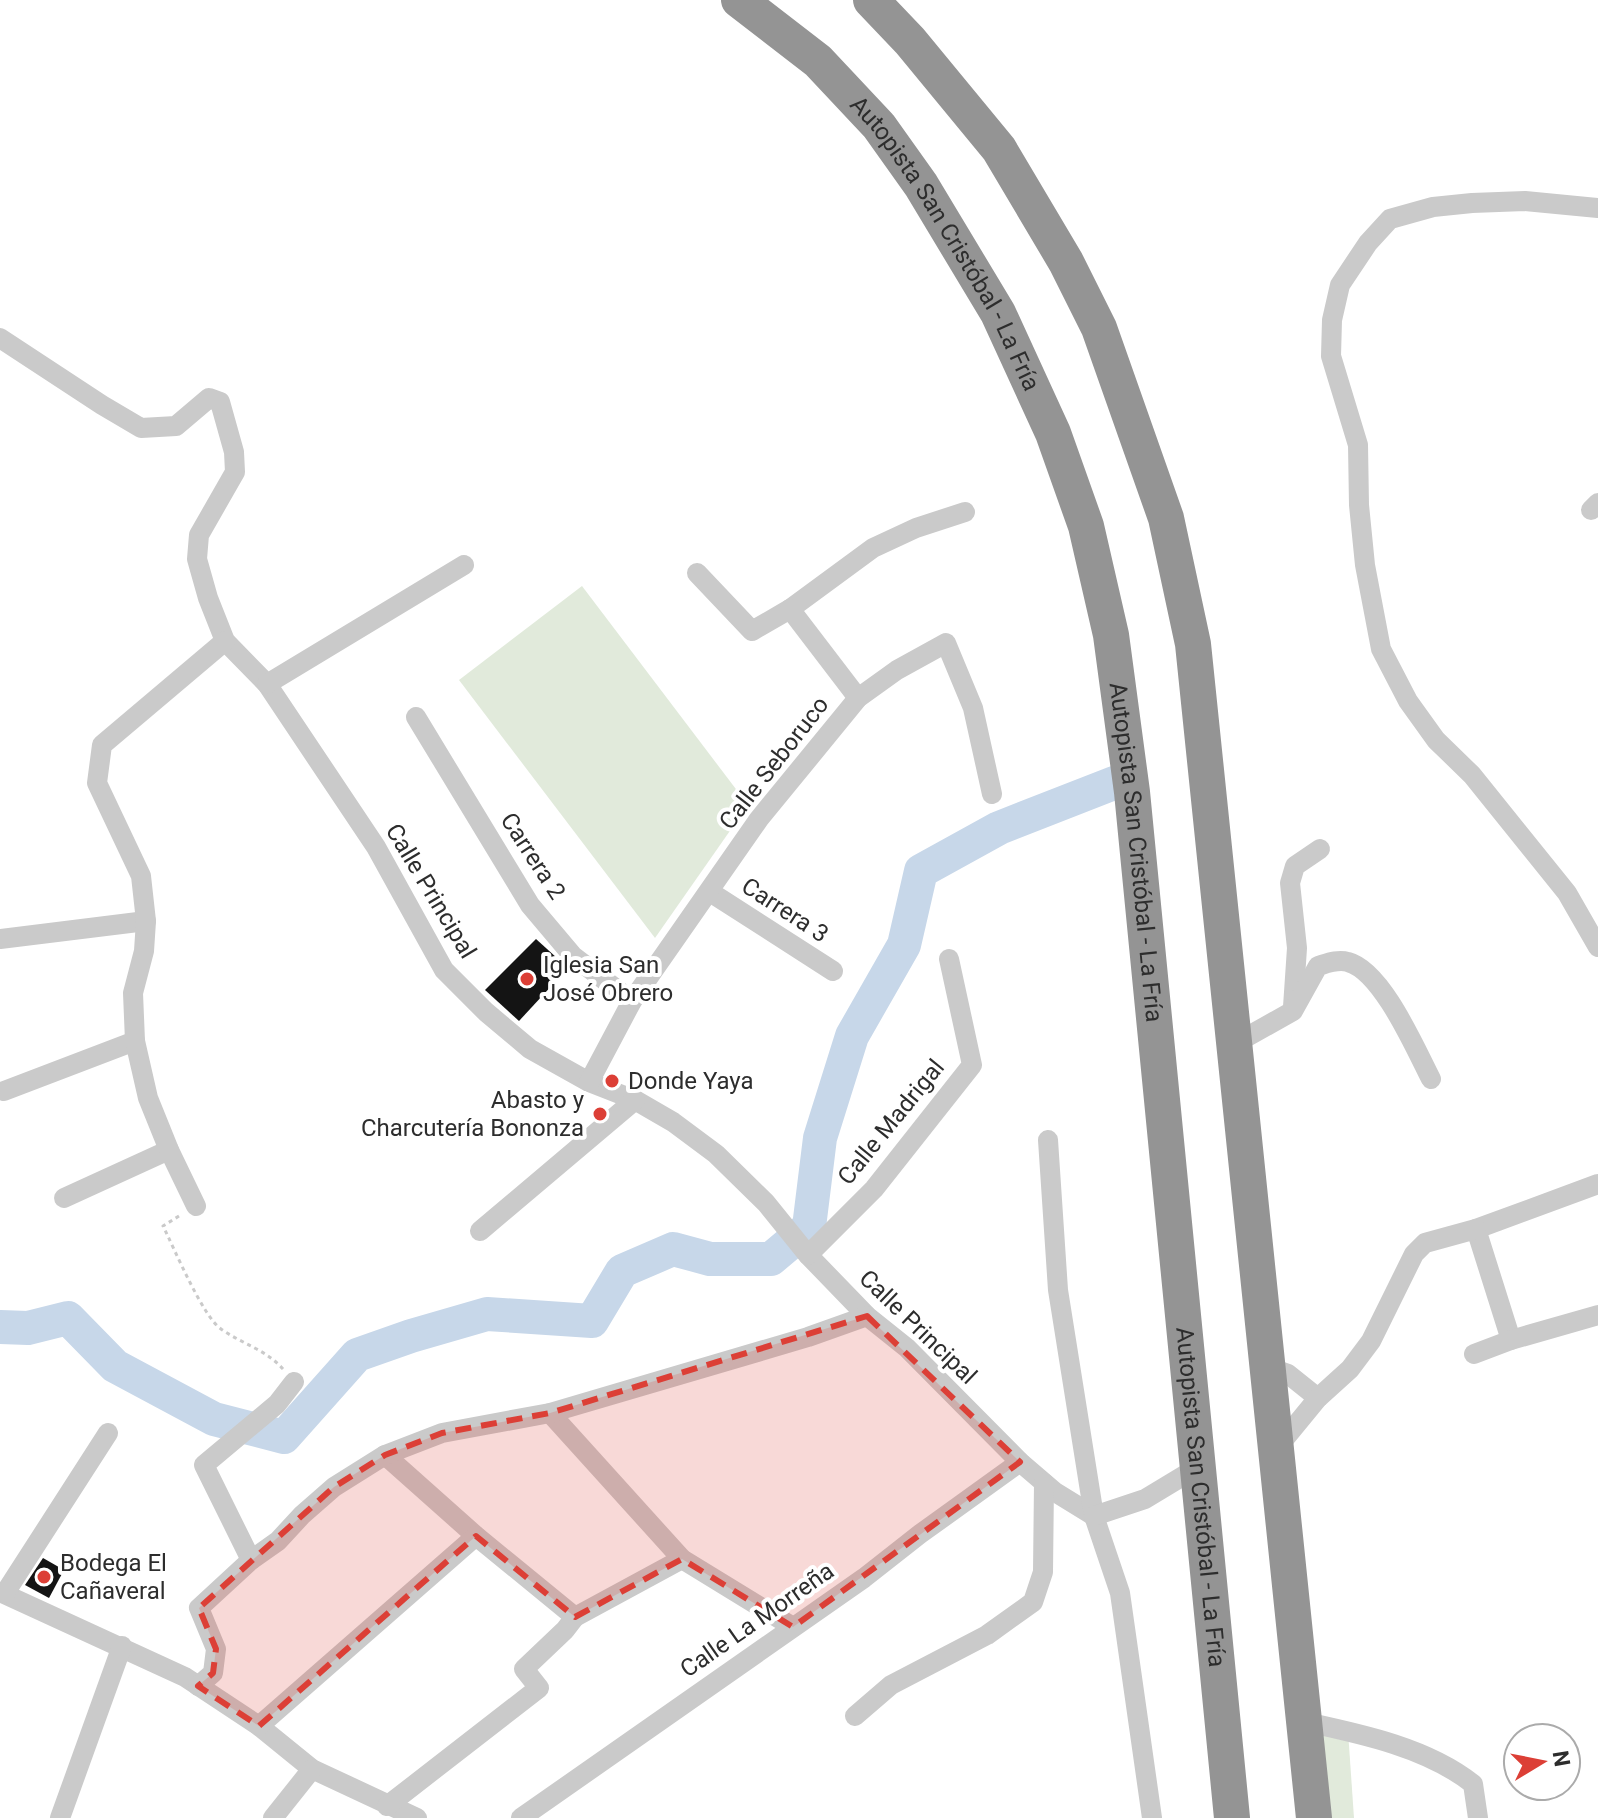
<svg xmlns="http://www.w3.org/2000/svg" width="1598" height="1818" font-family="Roboto,sans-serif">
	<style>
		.green { fill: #e1eadb }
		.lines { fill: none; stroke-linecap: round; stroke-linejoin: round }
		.river { stroke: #c7d7e9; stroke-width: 34 }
		.building { fill: #141414 }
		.path { stroke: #cacaca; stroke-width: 3; stroke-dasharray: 4 4; stroke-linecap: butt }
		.street { stroke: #cacaca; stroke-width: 20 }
		.highway { stroke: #949494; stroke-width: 36 }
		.marked { fill: #dc3f36; fill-opacity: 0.2; stroke: #dc3f36; stroke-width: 6; stroke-dasharray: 16 10; stroke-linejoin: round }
		.poi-dot { fill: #dc3f36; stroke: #fff; stroke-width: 3 }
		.labels { text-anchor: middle; stroke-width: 8; stroke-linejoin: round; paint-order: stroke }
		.street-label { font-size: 24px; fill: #2d2d2d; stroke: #fff }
		.poi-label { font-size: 24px; fill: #2d2d2d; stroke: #fff; text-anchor: start }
	</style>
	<rect width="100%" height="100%" fill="#fff"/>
	<g class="green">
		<polygon points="582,586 748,805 655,938 459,680"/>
		<polygon points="1306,1722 1348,1731 1354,1818 1314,1818"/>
	</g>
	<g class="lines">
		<polyline class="river" points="0,1327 28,1328 68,1318 115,1366 214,1419 284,1437 357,1355 411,1336 487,1314 592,1321 622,1271 673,1249 710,1259 771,1259 809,1227 820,1138 852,1036 904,945 921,871 999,828 1114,783"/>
	</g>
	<g class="building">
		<polygon points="536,939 568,968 519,1021 485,990"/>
		<polygon points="43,1558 64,1570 49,1598 25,1585"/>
	</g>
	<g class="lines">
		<path class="path" d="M179,1216l-16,10c11,22 40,91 58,103 21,15 44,20 62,40"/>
		<g class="street">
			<polyline points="1598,208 1525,201 1472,203 1433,207 1390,219 1368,243 1340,285 1332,320 1331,356 1358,445 1359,505 1365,565 1381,649 1408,701 1436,740 1472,775 1567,893 1598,947"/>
			<polyline points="0,338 102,405 141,428 176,426 209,398 220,402 234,452 235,472 199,535 197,559 208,598 225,641 267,684 376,847 444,970 486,1012 530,1049 589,1082 635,1100 673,1122 716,1154 766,1203 808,1255 867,1316 907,1348 1020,1462 1055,1492 1094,1516"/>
			<polyline points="1591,510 1598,503"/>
			<polyline points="697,573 752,631 790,609 873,548 916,528 965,512"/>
			<polyline points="790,609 858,698"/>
			<polyline points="267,684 464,565"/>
			<polyline points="416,717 530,905 573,956 632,1001"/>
			<polyline points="710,892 833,971"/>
			<polyline points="0,939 146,921"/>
			<polyline points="1293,1007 1297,948 1290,883 1295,866 1320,849"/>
			<path d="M1236,1043l57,-32 25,-45c10,-3 20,-7 30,-4 34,9 67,86 83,117"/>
			<polyline points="589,1082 632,1001 759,819 858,698 897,670 946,643 973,708 992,794"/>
			<polyline points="4,1091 135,1041"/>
			<polyline points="1048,1140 1058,1290 1094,1516 1120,1593 1152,1818"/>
			<polyline points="64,1198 169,1150"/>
			<polyline points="196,1206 169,1150 148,1098 135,1041 133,993 144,951 146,921 141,876 97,783 102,745 225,641"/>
			<polyline points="480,1231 635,1100"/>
			<polyline points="808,1255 874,1189 972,1065 949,959"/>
			<polyline points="1511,1340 1476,1229 1598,1184"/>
			<polyline points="1474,1354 1511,1340 1598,1315"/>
			<polyline points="1268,1367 1288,1374 1318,1398"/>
			<polyline points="550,1413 682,1559 793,1627"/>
			<polyline points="1277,1448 1318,1398 1350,1369 1371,1341 1414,1254 1425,1243 1476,1229"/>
			<polyline points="385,1455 476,1536 575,1617 682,1559"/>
			<polyline points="1094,1516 1145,1499 1198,1467"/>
			<polyline points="251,1560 204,1465 277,1404 294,1382"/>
			<polyline points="0,1592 185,1677 259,1726 312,1769 417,1818"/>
			<polyline points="5,1593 108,1433"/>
			<polyline points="198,1686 213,1673 216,1649 199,1608 251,1560 278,1541 302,1515 334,1487 385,1455 442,1433 550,1413 808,1337 867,1316"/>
			<polyline points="855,1716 891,1685 987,1635 1033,1602 1043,1572 1044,1483"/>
			<path d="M1306,1722c56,12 122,26 167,62l5,34"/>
			<polyline points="259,1726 476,1536"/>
			<polyline points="387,1806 539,1688 524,1669 565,1630 575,1617"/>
			<polyline points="60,1818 122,1646"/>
			<polyline points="273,1818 312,1769"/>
			<polyline points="521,1818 864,1578 920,1534 1020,1462"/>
		</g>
		<g class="highway">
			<path id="s1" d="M739,0l79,61 61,65 42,59 77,128 55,120 33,93 25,109 21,157 100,1026"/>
			<polyline points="871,0 910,41 999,149 1066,262 1099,328 1166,518 1193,644 1314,1818"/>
		</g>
	</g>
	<path class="marked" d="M867,1316l153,146 -227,165 -111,-68 -107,58 -99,-81 -217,190 -61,-40 15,-13 3,-24 -17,-41 135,-121 51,-32 57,-22 108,-20z"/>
	<g class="poi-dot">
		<circle cx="527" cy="979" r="8"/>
		<circle cx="612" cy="1081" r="8"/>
		<circle cx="600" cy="1114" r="8"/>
		<circle cx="44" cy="1577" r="8"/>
	</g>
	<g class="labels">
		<g class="street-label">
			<text dy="8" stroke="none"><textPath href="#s1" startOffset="324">Autopista San Cristóbal - La Fría</textPath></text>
			<text transform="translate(774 763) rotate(-52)" y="8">Calle Seboruco</text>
			<text dy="8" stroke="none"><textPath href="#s1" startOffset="972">Autopista San Cristóbal - La Fría</textPath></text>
			<text transform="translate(533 856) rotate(57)" y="8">Carrera 2</text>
			<text transform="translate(431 891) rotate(59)" y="8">Calle Principal</text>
			<text transform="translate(785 910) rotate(33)" y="8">Carrera 3</text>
			<text transform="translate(891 1122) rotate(-51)" y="8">Calle Madrigal</text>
			<text transform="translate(918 1327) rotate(44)" y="8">Calle Principal</text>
			<text dy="8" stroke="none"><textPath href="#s1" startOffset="1620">Autopista San Cristóbal - La Fría</textPath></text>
			<text transform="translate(757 1620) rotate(-35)" y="8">Calle La Morreña</text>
		</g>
		<g class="poi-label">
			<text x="543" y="973">Iglesia San<tspan x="543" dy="28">José Obrero</tspan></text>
			<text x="628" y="1089">Donde Yaya</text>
			<text x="584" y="1108" text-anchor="end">Abasto y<tspan x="584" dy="28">Charcutería Bononza</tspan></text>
			<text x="60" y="1571">Bodega El<tspan x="60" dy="28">Cañaveral</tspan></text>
		</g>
	</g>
	<g transform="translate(1542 1762) rotate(80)"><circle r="38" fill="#ffffff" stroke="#ababab" stroke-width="2"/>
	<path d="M0-6L14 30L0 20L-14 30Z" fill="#dc3f36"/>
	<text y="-12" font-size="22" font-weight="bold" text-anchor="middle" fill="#2d2d2d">N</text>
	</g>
</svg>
